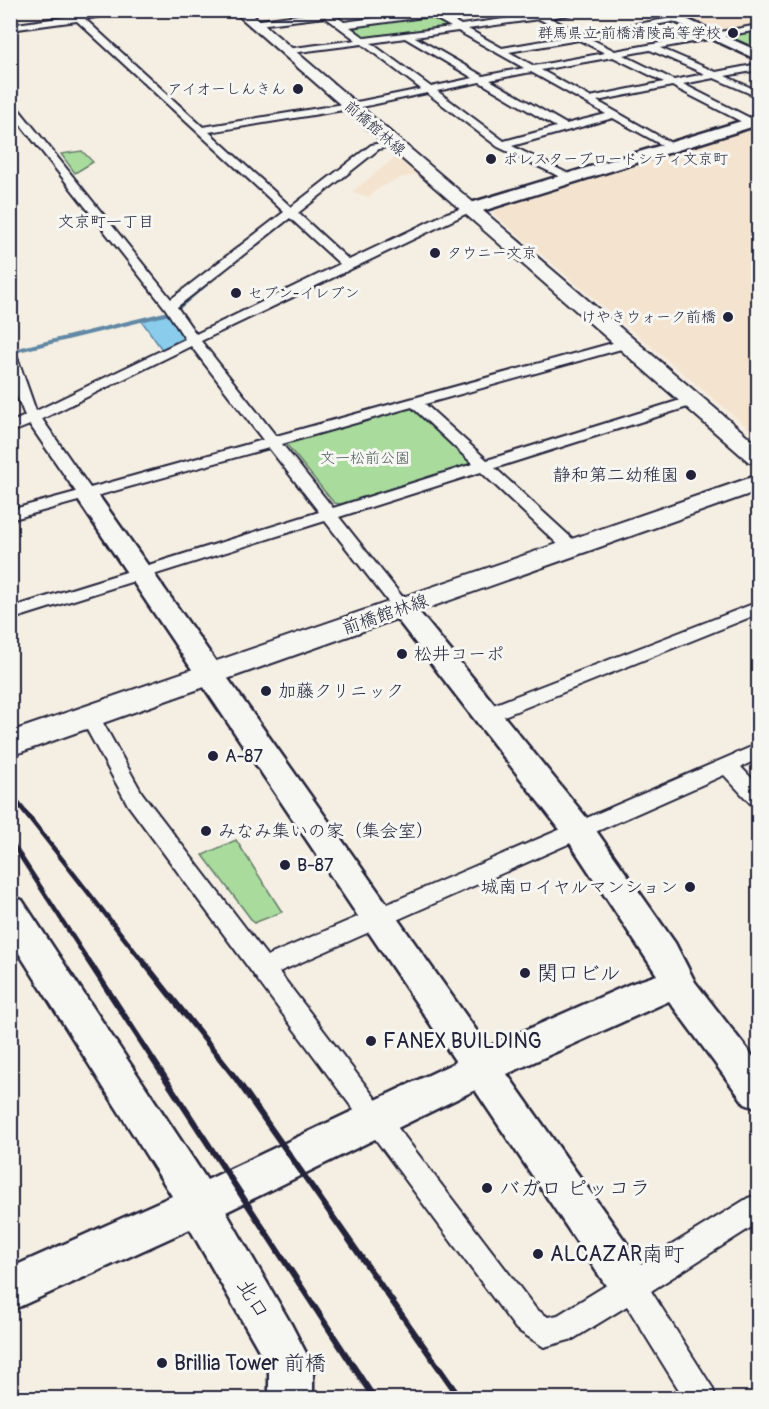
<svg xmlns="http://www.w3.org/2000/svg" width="769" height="1409" font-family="Pangolin,'Klee One',sans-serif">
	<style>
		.built { fill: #f4e4cf }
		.green { fill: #a8db9c; stroke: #657e6c; stroke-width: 1.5 }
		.water { fill: #89cceb; stroke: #6088a5; stroke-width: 1.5 }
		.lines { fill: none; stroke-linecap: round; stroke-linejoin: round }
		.stream { stroke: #6088a5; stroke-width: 4 }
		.street-casing { stroke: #22223b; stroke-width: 4 }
		.secondary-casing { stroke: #22223b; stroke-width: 5 }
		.primary-casing { stroke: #22223b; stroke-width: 4 }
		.street { fill: #f6f6f2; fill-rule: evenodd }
		.secondary { fill: #f6f6f2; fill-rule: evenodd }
		.primary { fill: #f6f6f2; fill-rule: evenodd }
		.rail-far1 { stroke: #22223b; stroke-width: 4.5 }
		.rail { stroke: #22223b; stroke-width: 6 }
		.poi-dot { fill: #22223b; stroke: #f6f6f2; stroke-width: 2 }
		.labels { text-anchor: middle; stroke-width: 6; stroke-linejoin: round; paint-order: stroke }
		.far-poi-label { font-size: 15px; fill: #22223b; stroke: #f6f6f2; text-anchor: end }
		.far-street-label { font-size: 15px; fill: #22223b; stroke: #f6f6f2 }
		.far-park-label { font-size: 15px; fill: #4a5a58; stroke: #f6f6f2 }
		.far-neighbourhood-label { font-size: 16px; fill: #22223b; stroke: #f6f6f2 }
		.poi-label { font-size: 18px; fill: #22223b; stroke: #f6f6f2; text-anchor: start }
		.street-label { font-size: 18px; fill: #22223b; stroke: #f6f6f2 }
		.near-poi-label { font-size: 21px; fill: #22223b; stroke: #f6f6f2; text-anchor: start }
		.near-street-label { font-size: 21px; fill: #22223b; stroke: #f6f6f2 }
	</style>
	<rect width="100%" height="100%" fill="#f5eee2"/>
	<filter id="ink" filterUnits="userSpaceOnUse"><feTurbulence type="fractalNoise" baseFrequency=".0167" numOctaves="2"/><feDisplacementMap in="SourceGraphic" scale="12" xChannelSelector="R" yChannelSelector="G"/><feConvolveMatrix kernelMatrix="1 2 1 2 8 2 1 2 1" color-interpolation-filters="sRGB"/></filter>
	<g filter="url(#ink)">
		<g class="built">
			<polygon points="657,11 758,11 758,56"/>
			<polygon points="758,127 758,436 493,214 496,209"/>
			<polygon points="397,156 420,174 400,178 377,189 369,197 352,192"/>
		</g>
		<g class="green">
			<polygon points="431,15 452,27 364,39 348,27"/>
			<polygon points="758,30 758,52 721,36"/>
			<polygon points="82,151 93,162 75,173 61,154"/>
			<polygon points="406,407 414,409 470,461 468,465 341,504 334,503 287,445 291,441"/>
			<polygon points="236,840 282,912 254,923 203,855"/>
		</g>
		<polygon class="water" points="173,312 193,340 163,351 141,320"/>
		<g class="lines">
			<polyline class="stream" points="10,352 173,312 210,281"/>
			<g class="street-casing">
				<g id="street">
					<path d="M66,10h9l5,5 30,-5h24l-49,9 118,108 159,-26 59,-12 -59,-45 -79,10 -1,-2 4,-3 70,-9 -31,-23 -75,9v-4l3,-1 67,-9 -2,-2h10l16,12 90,-12 27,15 106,-15h26l-43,8 32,16 95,-17 4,3 -92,18 26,13 143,-26v5l-98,18 56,24 42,-8v6l-33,6 33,15v6l-44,-19 -31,6 73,37v4h-8l-76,-39 -75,15 81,46 -9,2 -56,-31 -101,28 63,31v4l-4,1 -73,-35 -71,-54 -65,14 -153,25 82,75 80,-62 24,-5v4l-16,5 -81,64 51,47 98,-47 23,-7 6,3 -275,132 75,95 351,-97 7,4 -2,3 -207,58 62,56 200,-62h10l2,3 -2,3 -202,64 82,75 2,4 -2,4h-12l-84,-79 -142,45 69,87 3,4 -3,4h-12l-71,-91 -315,99v-12l309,-96 -50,-64 -259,72v-10l66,-18 -46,-67 -20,8v-10l15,-7 -15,-37v-26l7,4 19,54 149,-72 -20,-31 -155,-197v-10l3,1 158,197 113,-87 -207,-191 -67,9v-5l62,-9zM431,16l20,11 -86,11 -15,-11zM539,19l33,17 -70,12 -34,-19zM458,31l66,37 -41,8 -68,-39zM405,38l68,40 -42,9 -60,-44zM579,40l26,13 -71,13 -25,-14zM650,50l55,24 -31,6 -51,-25zM613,57l51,25 -74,15 -49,-27zM531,72l75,42 -40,10 -76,-44zM480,82l76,45 -52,14 -67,-50zM290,218l50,46 -144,70 -19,-27zM191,346l72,94 -173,48 -48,-69zM412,407l61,57 -140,44 -51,-64z"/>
					<polygon points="758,602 758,614 494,720 487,722 480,720 477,715 480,710"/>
					<polygon points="90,710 97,712 142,793 267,956 758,744 758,759 741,767 758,785 758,806 751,804 724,775 279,972 536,1309 548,1317 558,1315 748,1198 758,1195 758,1223 651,1291 712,1387 716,1398 684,1398 627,1306 573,1339 544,1347 516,1329 128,805 80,717 83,712"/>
				</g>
			</g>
			<g class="secondary-casing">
				<g id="secondary">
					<polygon points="649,10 666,10 758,51 758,60"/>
					<polygon points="758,116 758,125 476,213 464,213 462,209 464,205"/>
					<polygon points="86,487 94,489 488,1047 630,984 657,975 568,840 393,614 389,608 393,602 402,600 411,602 590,822 675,943 695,982 758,1063 758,1109 745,1104 669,1001 507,1074 647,1272 653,1287 647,1302 632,1308 617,1302 475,1090 226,1212 291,1324 307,1355 313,1371 313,1398 269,1398 269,1372 261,1354 190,1229 10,1311 10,1268 172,1196 10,939 10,897 22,900 207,1180 456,1062 74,494 78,489"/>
				</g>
			</g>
			<g class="primary-casing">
				<g id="primary">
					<polygon points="232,10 247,10 758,445 758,464 749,462"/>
					<polygon points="758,475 758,491 10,756 10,732"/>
				</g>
			</g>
			<use href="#street" class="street"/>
			<use href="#secondary" class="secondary"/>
			<use href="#primary" class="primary"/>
			<g class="rail-far1">
				<polyline points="10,793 143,962"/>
				<polyline points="10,840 89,962"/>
			</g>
			<g class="rail">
				<polyline points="88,960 374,1398"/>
				<polyline points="142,960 237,1080 460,1398"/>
			</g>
		</g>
	</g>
	<g class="poi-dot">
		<circle cx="733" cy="33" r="6"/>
		<circle cx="298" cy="89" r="6"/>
		<circle cx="491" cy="159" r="6"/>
		<circle cx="435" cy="253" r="6"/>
		<circle cx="236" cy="293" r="6"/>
		<circle cx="728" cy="317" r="6"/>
		<circle cx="691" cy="475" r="6"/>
		<circle cx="402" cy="654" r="6"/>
		<circle cx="266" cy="691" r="6"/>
		<circle cx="213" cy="756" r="6"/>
		<circle cx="206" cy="831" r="6"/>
		<circle cx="285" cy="865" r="6"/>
		<circle cx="690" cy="887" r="6"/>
		<circle cx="525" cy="973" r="6"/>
		<circle cx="371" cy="1041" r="6"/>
		<circle cx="487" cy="1188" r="6"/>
		<circle cx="538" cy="1254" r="6"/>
		<circle cx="162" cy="1363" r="6"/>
	</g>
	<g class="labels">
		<g class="far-poi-label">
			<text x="721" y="38">群馬県立 前橋清陵高等学校</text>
			<text x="286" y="94">アイオーしんきん</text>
			<text x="503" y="164" text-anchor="start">ポレスターブロードシティ文京町</text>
			<text x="447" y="258" text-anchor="start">タウニー文京</text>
			<text x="248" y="298" text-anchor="start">セブン-イレブン</text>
			<text x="716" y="322">けやきウォーク前橋</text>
		</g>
		<g class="far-street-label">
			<text transform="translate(375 128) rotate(41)" y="5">前橋館林線</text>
		</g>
		<g class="far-park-label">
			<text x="365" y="463">文一松前公園</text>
		</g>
		<g class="far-neighbourhood-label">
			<text x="106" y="227">文京町一丁目</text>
		</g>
		<g class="poi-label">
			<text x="679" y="481" text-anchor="end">静和第二幼稚園</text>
			<text x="414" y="660">松井コーポ</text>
			<text x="278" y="697">加藤クリニック</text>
			<text x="225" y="762">A-87</text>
			<text x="218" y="837">みなみ集いの家（集会室）</text>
			<text x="297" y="871">B-87</text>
			<text x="678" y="893" text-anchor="end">城南ロイヤルマンション</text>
		</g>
		<g class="street-label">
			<text transform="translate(385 614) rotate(-19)" y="6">前橋館林線</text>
		</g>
		<g class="near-poi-label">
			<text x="537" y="980">関口ビル</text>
			<text x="383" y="1048">FANEX BUILDING</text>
			<text x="499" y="1195">バガロ ピッコラ</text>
			<text x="550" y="1261">ALCAZAR南町</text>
			<text x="174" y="1370">Brillia Tower 前橋</text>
		</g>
		<g class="near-street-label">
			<text transform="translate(253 1299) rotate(60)" y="7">北口</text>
		</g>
	</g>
	<rect width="769" height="1409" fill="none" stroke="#f6f6f2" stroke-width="36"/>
	<rect x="18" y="18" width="733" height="1373" fill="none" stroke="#22223b" stroke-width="2" filter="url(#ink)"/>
</svg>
